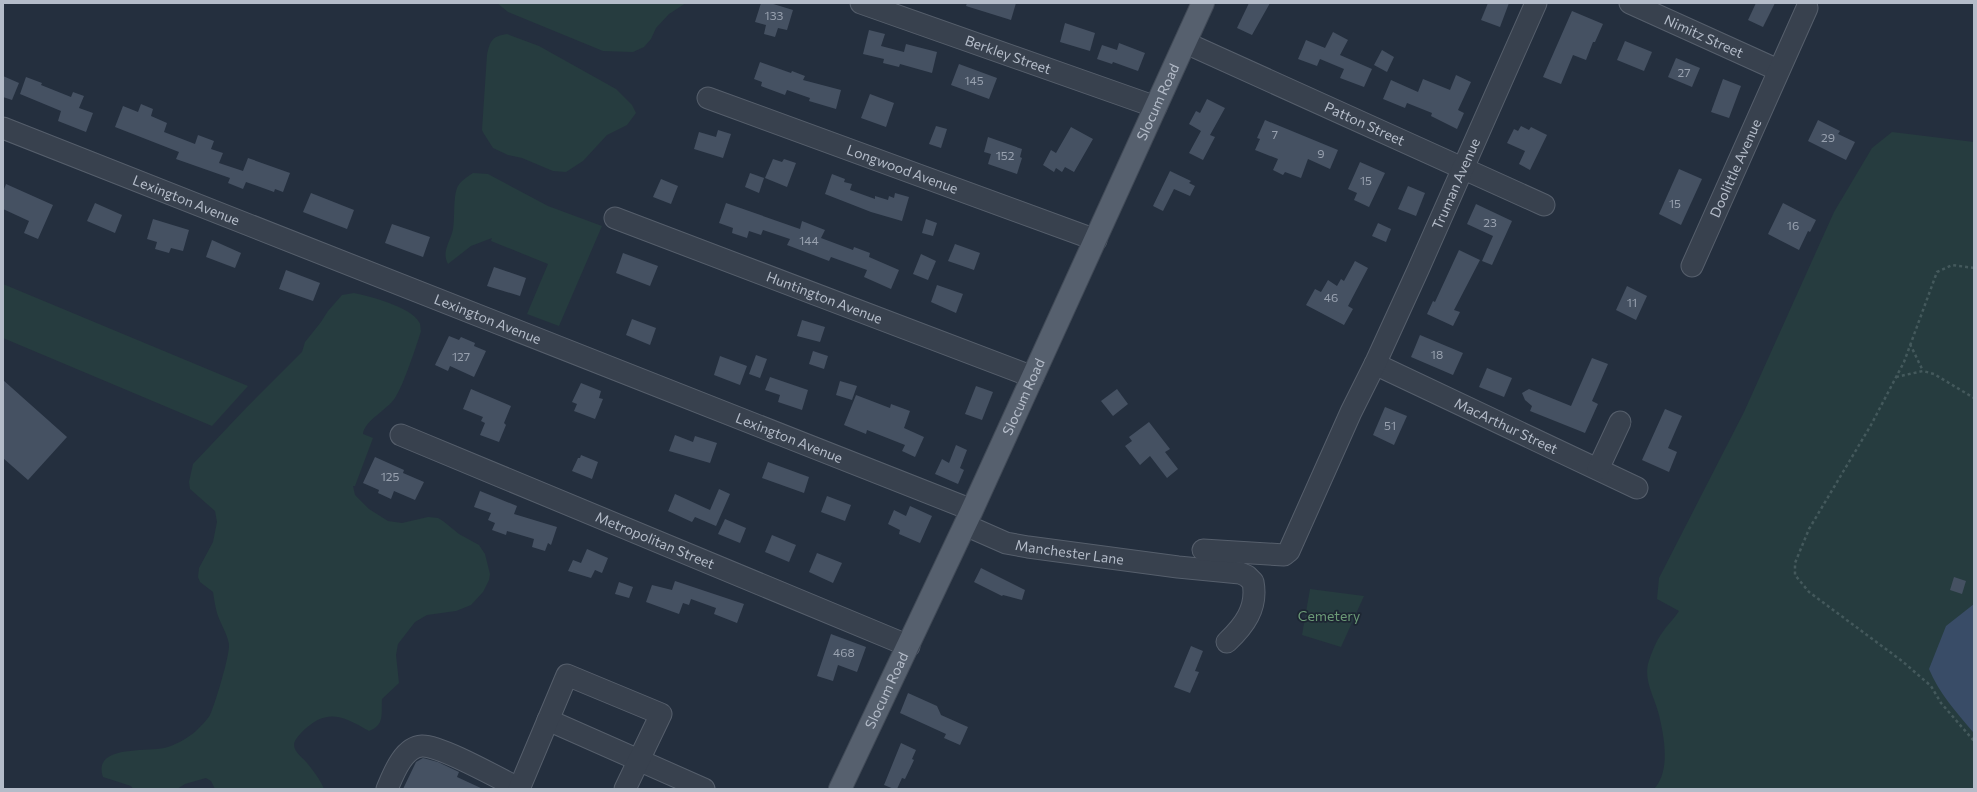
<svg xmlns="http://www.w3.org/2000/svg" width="1977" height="792" font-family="Commissioner,sans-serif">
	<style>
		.green { fill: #263c3f }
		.water { fill: #394c67 }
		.building { fill: #455162 }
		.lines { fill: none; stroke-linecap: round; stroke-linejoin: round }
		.minor-casing { stroke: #565f6c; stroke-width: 23 }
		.major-casing { stroke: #414a57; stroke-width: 24 }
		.path { stroke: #44595c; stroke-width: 2.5; stroke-dasharray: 3 3; stroke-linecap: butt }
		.minor { stroke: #38414e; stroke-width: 21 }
		.major { stroke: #56606e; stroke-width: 22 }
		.labels { text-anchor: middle; stroke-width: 3.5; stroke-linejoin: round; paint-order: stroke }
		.number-label { font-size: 12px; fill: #98a1af }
		.street-label { font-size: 14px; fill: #b4bcc9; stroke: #1d2633 }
		.park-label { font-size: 14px; fill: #6b9a76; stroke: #1d2633 }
	</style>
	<rect width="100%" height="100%" fill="#242f3e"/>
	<g class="green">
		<polygon points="497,3 686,3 669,14 656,28 651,39 644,47 633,52 603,51 508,12"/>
		<path d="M507,34l32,12 77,43 16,16 4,8 -9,12 -20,10 -24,26 -17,11 -13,-1 -31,-13 -14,-3 -15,-7 -9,-14 -2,-4 5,-75c3,-14 5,-19 20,-21z"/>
		<path d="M1892,132l82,10v647h-320c17,-18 10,-53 5,-74 -4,-17 -15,-33 -11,-51 3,-10 8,-23 14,-31 5,-8 12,-14 17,-22l-22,-12 2,-21 85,-166 90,-200 38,-64z"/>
		<path d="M473,173l15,1 60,32 54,20 -43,100 -32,-12 21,-50 -57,-23 1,-3 -21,8 -23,18c-7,-13 3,-23 5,-35 2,-11 0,-31 4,-41 3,-7 10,-11 16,-15z"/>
		<polygon points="3,284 248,386 212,426 3,338"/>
		<path d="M354,293c15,3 57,14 65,29 2,2 1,6 2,9 -5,16 -17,53 -26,67 -8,12 -31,23 -32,36l10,4 -18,48h-2l2,9 14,14 19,12 14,2 26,-6 10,1 5,3 16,13 20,11 6,9 5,20 -1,6 -6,12 -12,13 -15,6 -29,4 -12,7 -17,22 -2,11 3,28 -17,16c-1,15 3,26 -13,32 -28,-16 -43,-23 -68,2 -4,5 -9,9 -6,16 2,5 9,10 12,14 6,7 14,18 17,26h-109l-4,-8 -5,-3 -21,6 -8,5h-44l-2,-3 -28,-9c-11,-32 43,-25 61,-29 10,-2 24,-10 32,-17 4,-4 11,-11 14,-16 5,-11 20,-60 19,-71 -2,-11 -9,-21 -12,-31 -2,-7 -3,-15 -4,-21l-13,-10 -2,-5 1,-9 14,-26 4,-20 -2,-11 -25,-22 -1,-7 4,-18 54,-57 55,-55 3,-10 16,-20 7,-11 14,-16z"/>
		<polygon points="1310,589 1364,596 1341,647 1302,635"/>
	</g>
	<path class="water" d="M1974,604v127l-1,1c-17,-20 -34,-39 -44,-63l17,-43z"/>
	<g class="building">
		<polygon points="761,3 770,3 793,10 787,30 778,28 775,37 764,34 766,25 755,22"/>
		<polygon points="967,3 1016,3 1011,20 966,6"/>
		<polygon points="1249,3 1270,3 1252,35 1237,28"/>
		<polygon points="1488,3 1509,3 1500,27 1481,20"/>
		<polygon points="1756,3 1775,3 1763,27 1748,20"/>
		<polygon points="1572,11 1603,24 1595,42 1593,42 1586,60 1573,55 1561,84 1543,77"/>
		<polygon points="1065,23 1095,33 1090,51 1060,42"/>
		<polygon points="869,30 885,34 881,46 904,52 906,44 937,52 932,73 900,64 899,67 883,63 884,59 863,54"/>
		<polygon points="1333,32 1348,40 1340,55 1372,69 1364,87 1340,78 1344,69 1320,59 1317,66 1298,59 1306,40 1325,48"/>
		<polygon points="1625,41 1652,52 1644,71 1617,60"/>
		<polygon points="1119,43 1145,53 1138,71 1113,62 1112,64 1097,59 1102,45 1117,50"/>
		<polygon points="1382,50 1394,57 1387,72 1374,65"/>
		<polygon points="1676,58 1700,68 1692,87 1668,77"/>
		<polygon points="760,62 791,73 792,71 805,76 803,80 841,90 836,109 809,101 810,98 787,90 785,95 761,86 762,82 754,79"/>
		<polygon points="959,64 997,78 989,99 951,85"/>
		<polygon points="1456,75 1471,82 1458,110 1464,113 1457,129 1431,116 1432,113 1407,103 1405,108 1383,99 1391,80 1418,92 1423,79 1450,90"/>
		<polygon points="3,76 19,83 12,100 3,97"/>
		<polygon points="26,77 42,83 41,85 71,97 73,92 84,96 79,108 93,113 86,132 58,121 61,111 20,94"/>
		<polygon points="1723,79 1741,86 1729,118 1711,112"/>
		<polygon points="870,94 894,103 886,127 861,118"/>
		<polygon points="1207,99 1225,108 1210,135 1215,137 1203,160 1189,153 1201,131 1189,124 1196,111 1200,113"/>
		<polygon points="141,104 153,109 151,116 167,123 164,132 195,144 198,135 214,141 211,149 223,153 219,163 243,171 248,158 290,173 283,192 275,189 274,192 246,182 243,189 228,183 230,178 176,159 179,152 115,127 123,106 138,112"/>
		<polygon points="1265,120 1338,150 1330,169 1308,159 1301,178 1285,172 1283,175 1273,170 1278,159 1255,150 1260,139 1257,138"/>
		<polygon points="1818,120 1840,131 1838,134 1855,142 1846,160 1808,141"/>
		<polygon points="936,126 947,129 941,148 929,144"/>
		<polygon points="1521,126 1529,130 1531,127 1547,135 1530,170 1519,164 1525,151 1507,143 1514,129 1518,131"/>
		<polygon points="1071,127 1093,139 1074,172 1065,167 1062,172 1056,168 1054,172 1043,165 1051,150 1056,153"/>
		<polygon points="718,130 731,134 723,158 694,149 699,132 716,137"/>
		<polygon points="988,137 1022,149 1020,157 1022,158 1017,174 988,164 991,154 984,152"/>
		<polygon points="773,159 782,162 784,159 796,163 787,187 765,178"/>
		<polygon points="1360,162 1385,173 1369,207 1354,200 1357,193 1348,189"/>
		<polygon points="1679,169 1702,179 1681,225 1659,214"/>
		<polygon points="1170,171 1191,181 1189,183 1195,186 1190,196 1174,189 1163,211 1153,206"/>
		<polygon points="750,173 764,178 759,193 745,187"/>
		<polygon points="832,174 845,179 844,182 852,184 850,190 875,199 875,196 888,200 889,196 894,198 895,193 909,197 902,221 871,212 825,194"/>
		<polygon points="661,179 678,186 671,204 653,197"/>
		<polygon points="6,184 53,205 38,239 24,233 29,221 3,209 3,192"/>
		<polygon points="1408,186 1425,193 1416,216 1398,209"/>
		<polygon points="311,193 354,210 347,229 303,212"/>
		<polygon points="95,203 122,215 115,233 87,221"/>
		<polygon points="726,203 800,229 802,221 825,230 821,238 853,250 854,247 870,253 869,257 899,270 891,289 864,277 867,270 831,257 829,261 787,245 790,239 763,230 761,235 749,231 747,238 732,233 733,228 719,223"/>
		<polygon points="1783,203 1816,220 1810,232 1808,231 1799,250 1768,234"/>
		<polygon points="1476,204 1512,221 1492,265 1482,261 1493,236 1467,224"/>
		<polygon points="153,219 189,230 183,251 171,248 169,253 155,249 157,242 147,239"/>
		<polygon points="926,219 937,223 933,236 922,233"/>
		<polygon points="1378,223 1391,229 1386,242 1372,236"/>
		<polygon points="392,224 430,237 423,257 385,243"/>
		<polygon points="212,240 241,253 235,268 206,257"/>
		<polygon points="955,244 980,253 974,270 948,261"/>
		<polygon points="1459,250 1480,260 1454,310 1460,312 1453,326 1427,314 1433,301 1435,302"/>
		<polygon points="623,253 658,266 650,286 616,273"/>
		<polygon points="921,254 936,261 928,280 913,274"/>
		<polygon points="1355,261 1368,268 1348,306 1353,309 1344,325 1306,305 1315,289 1321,292 1328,280 1337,286 1341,279 1344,281"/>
		<polygon points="494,267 526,278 520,296 487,286"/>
		<polygon points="286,270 320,283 313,301 279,289"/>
		<polygon points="937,285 963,294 956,313 931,302"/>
		<polygon points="1627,286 1647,296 1636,320 1616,310"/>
		<polygon points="632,319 656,328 650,345 626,335"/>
		<polygon points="802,320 825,327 820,342 797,336"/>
		<polygon points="1420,335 1463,353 1453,375 1411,357"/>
		<polygon points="449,336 459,340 461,337 475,343 474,346 486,351 474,377 450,366 448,371 435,365"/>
		<polygon points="813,351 828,356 824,369 809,364"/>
		<polygon points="756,355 767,359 760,378 749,374"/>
		<polygon points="720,356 747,366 740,385 714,375"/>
		<polygon points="1592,358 1608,364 1592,401 1598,404 1585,433 1530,411 1532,406 1525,400 1522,393 1529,389 1571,406"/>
		<polygon points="1487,368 1512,378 1504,397 1479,387"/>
		<polygon points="770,377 808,390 802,410 778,402 780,395 765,390"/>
		<polygon points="3,380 67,437 28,480 3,458"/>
		<polygon points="840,381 857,386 852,400 836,395"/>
		<polygon points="581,383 601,391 599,398 603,399 595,419 574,411 577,404 572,402"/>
		<polygon points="976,386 993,392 982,420 965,414"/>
		<polygon points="471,389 511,406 504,423 506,425 499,442 480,435 485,423 481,421 483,417 463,409"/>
		<polygon points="1117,389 1128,404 1113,416 1101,401"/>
		<polygon points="856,395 890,408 891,404 910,411 904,428 924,437 915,457 902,451 905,445 867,430 866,434 844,425"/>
		<polygon points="1385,407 1407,416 1394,445 1373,435"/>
		<polygon points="1665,409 1682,416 1668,448 1677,452 1669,472 1642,460"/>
		<polygon points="1149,422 1170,449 1165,452 1178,469 1167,478 1150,456 1140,465 1125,446 1132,441 1129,437"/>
		<polygon points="675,435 693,442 695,436 717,443 710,463 669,451"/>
		<polygon points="956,445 967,450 960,468 964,470 958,484 935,474 942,459 949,463"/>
		<polygon points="581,455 598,462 592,479 572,471 578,458 580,458"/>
		<polygon points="375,457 404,470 403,473 424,482 415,500 394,491 391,499 378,493 379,490 363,483"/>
		<polygon points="768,462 809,477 804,493 762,478"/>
		<polygon points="719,489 730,494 716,526 695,517 692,522 668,511 675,494 710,510"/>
		<polygon points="480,491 517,506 514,514 557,527 551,545 548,543 545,551 532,547 534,539 507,531 506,535 492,530 495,523 488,520 491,513 474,507"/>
		<polygon points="827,496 851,505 845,521 821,512"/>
		<polygon points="910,506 932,516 920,543 899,534 900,530 888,524 894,510 906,516"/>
		<polygon points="725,519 746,528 740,543 718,534"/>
		<polygon points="772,535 796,545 789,562 765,552"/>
		<polygon points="587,549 608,558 602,573 595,570 591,578 568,571 573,560 581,563"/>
		<polygon points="817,553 842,563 833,583 809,572"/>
		<polygon points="981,568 1025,590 1022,600 1003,595 1002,596 974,582"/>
		<polygon points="1954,577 1966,581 1962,594 1950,590"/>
		<polygon points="675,581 744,604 737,623 714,614 716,608 691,599 689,605 683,603 679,614 646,602 652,585 672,590"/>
		<polygon points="619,582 633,587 629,598 615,594"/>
		<polygon points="831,634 866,647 857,672 838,665 833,681 817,676"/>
		<polygon points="1191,646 1203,651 1195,671 1199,672 1190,693 1174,687"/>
		<polygon points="908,693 937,706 941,715 968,727 960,745 944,738 946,734 900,713"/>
		<polygon points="901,743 916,750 912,759 914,760 905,779 902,778 897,789 894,789 884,785"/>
		<polygon points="423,758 438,762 459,772 457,777 483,789 403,789 416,762"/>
	</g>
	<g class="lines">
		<g class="minor-casing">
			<g id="minor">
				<path id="s1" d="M861,3l295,104"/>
				<path id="s2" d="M1630,3l148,67"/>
				<path id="s3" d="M1186,43l358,162"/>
				<path id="s4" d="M708,98l388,142"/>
				<path id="s5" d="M3,128l969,382"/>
				<path id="s6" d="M615,218l418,159"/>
				<path id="s7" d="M1692,266l115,-258"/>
				<path id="s8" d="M1375,364l262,124"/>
				<path id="s9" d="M401,435l508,211"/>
				<polyline points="1598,469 1620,422"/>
				<path id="s10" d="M965,525l41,18 22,4 150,20 62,6 7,3 6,6c5,26 -9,44 -26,60"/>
				<path id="s11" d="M1203,550l81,5 5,-4 62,-139 24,-48 43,-94 118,-267"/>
				<polyline points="548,720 704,789"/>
				<path d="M387,789c6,-14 16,-42 35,-43 18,-1 78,33 98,43"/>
				<polyline points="519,789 567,675 661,714 625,789"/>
			</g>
		</g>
		<g class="major-casing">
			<g id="major">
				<path id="s12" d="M840,789l132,-279 231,-507"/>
			</g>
		</g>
		<g class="path">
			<polyline points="1974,268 1952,265 1937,272 1904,362 1871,425 1809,529 1795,563 1795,575 1809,592 1902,661 1931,686 1941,703 1974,741"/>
			<polyline points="1910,344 1923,371"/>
			<polyline points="1896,377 1923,371 1934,374 1974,398"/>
		</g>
		<use href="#minor" class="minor"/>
		<use href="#major" class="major"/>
	</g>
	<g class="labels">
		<g class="number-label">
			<text x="774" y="20">133</text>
			<text x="1684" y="77">27</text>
			<text x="974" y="85">145</text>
			<text x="1275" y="139">7</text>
			<text x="1828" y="142">29</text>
			<text x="1321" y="158">9</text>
			<text x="1005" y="160">152</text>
			<text x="1366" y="185">15</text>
			<text x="1675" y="208">15</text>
			<text x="1490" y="227">23</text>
			<text x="1793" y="230">16</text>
			<text x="809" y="245">144</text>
			<text x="1331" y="302">46</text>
			<text x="1632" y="307">11</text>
			<text x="1437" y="359">18</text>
			<text x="461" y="361">127</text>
			<text x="1390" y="430">51</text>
			<text x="390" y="481">125</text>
			<text x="844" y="657">468</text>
		</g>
		<g class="street-label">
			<text dy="5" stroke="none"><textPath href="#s2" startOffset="81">Nimitz Street</textPath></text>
			<text dy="5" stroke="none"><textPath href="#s1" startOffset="156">Berkley Street</textPath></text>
			<text dy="5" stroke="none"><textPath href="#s12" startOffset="757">Slocum Road</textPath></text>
			<text dy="5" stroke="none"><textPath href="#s3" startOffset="196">Patton Street</textPath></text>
			<text dy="5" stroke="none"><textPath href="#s7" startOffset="107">Doolittle Avenue</textPath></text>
			<text dy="5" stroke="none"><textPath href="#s4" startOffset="207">Longwood Avenue</textPath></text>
			<text dy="5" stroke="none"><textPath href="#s11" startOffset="491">Truman Avenue</textPath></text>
			<text dy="5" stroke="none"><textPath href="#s5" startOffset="197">Lexington Avenue</textPath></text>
			<text dy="5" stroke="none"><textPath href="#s6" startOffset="224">Huntington Avenue</textPath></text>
			<text dy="5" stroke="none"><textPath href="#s5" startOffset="521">Lexington Avenue</textPath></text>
			<text dy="5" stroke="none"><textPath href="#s12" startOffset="433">Slocum Road</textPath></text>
			<text dy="5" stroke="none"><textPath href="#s8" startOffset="145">MacArthur Street</textPath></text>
			<text dy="5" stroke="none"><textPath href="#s5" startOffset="845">Lexington Avenue</textPath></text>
			<text dy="5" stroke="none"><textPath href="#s9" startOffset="275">Metropolitan Street</textPath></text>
			<text dy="5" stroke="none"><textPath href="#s10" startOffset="109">Manchester Lane</textPath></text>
			<text dy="5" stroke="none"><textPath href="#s12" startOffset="109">Slocum Road</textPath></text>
		</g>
		<g class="park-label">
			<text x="1329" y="621">Cemetery</text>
		</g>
	</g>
	<rect width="1977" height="792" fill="none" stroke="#b4bcc9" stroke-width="8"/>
</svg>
